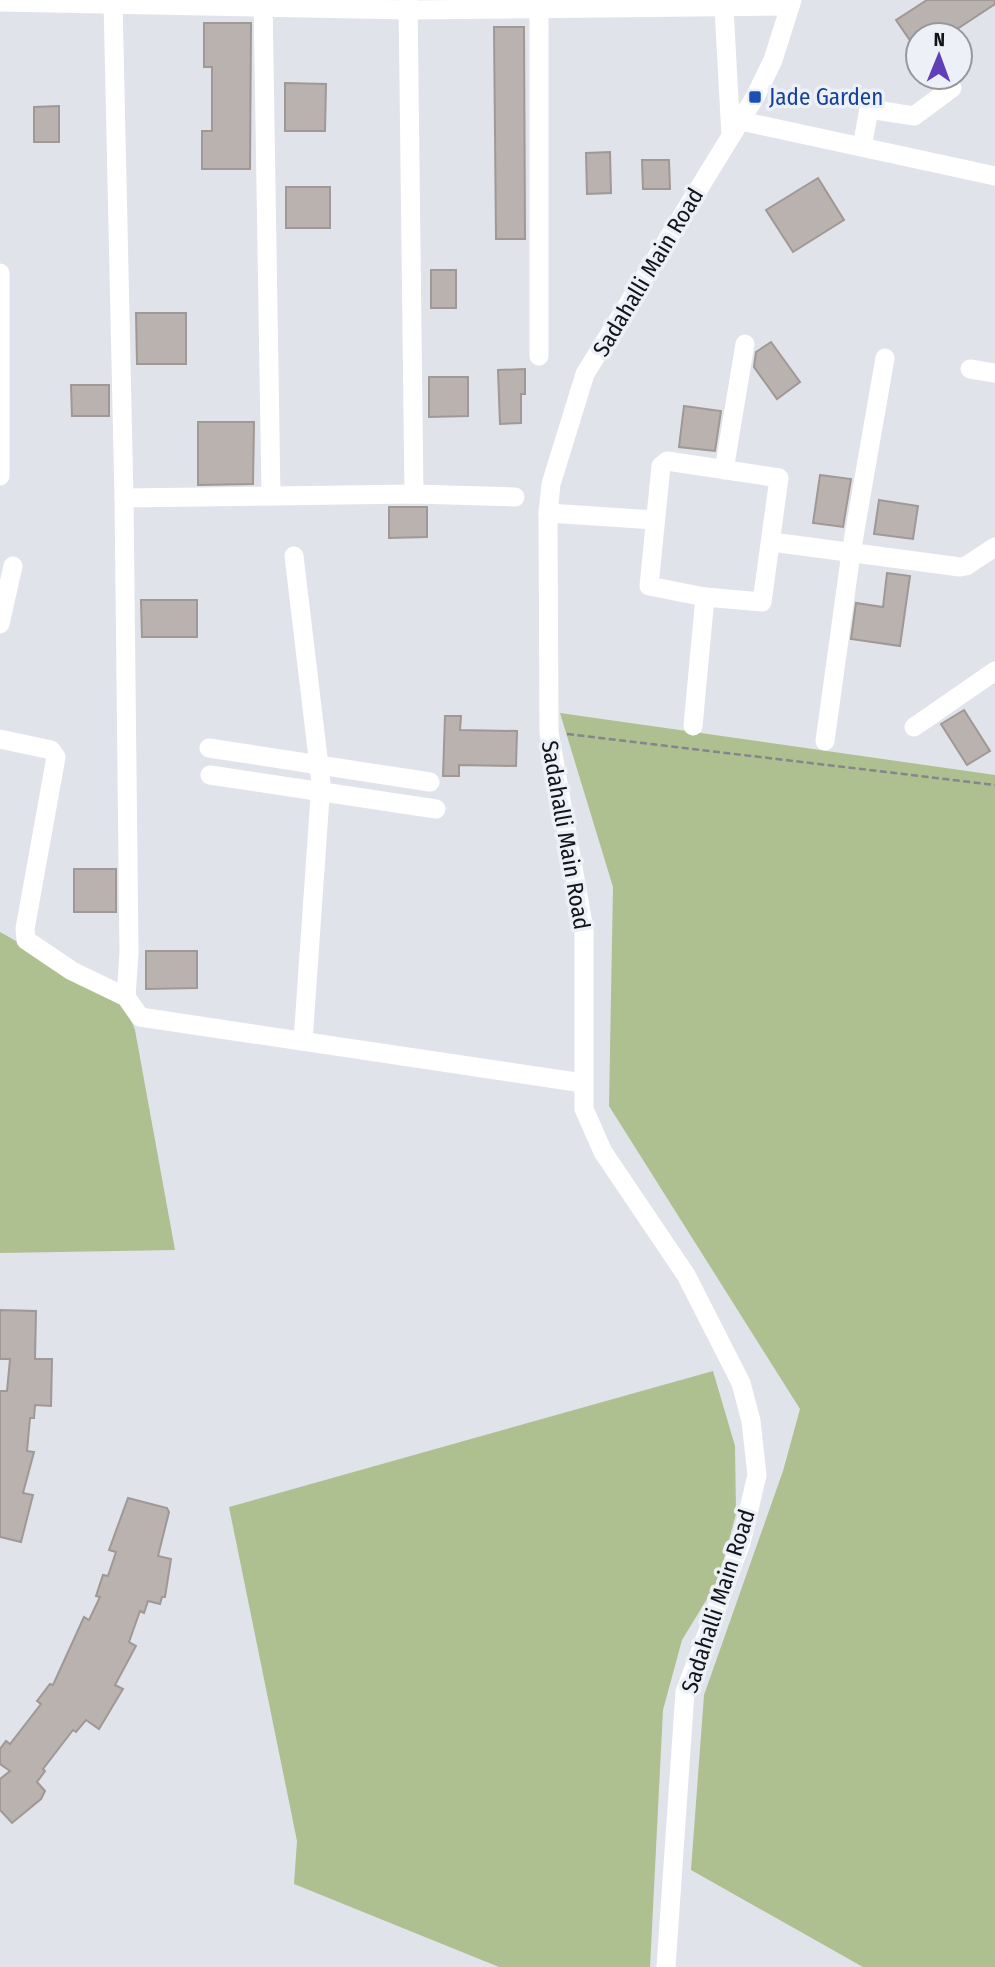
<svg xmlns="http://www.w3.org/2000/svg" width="995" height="1967" font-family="'Fira Sans Condensed',sans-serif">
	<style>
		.green { fill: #aebf90 }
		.building { fill: #bab2af; stroke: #9f9895; stroke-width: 2 }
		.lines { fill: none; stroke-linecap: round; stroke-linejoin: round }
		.path { stroke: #84868b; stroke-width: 2.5; stroke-dasharray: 7 3.5; stroke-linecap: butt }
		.minor { stroke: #fff; stroke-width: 19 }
		.transit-dot { fill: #1a4fb4; stroke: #edf0f7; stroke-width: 2.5 }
		.labels { text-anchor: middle; stroke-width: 7; stroke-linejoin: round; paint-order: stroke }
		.transit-label { font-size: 23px; fill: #164399; stroke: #edf0f7; text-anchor: start }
		.street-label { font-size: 23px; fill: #131417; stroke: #edf0f7 }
	</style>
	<rect width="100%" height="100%" fill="#e0e3ea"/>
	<g class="green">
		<polygon points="560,713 995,775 995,1967 863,1967 691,1870 704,1695 783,1471 800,1409 609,1106 613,887"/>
		<polygon points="0,932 124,1002 135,1030 175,1250 0,1253"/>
		<polygon points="713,1371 735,1446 736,1514 718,1581 682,1640 663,1710 650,1967 499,1967 294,1884 297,1841 229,1507"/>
	</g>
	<g class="building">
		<polygon points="927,0 995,0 995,4 948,35 918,35 918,52 896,20"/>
		<polygon points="204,23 251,23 250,169 202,169 202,131 212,131 212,67 204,67"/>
		<polygon points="494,27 524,27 525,239 496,239"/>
		<polygon points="285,83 326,84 325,131 285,131"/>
		<polygon points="59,106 59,142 34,142 34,107"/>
		<polygon points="610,152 611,193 587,194 586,153"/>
		<polygon points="642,160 669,160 670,189 643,189"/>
		<polygon points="818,178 844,220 793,252 766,210"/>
		<rect x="286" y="187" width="44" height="41"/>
		<rect x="431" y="270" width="25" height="38"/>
		<polygon points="136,313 186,313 186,364 137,364"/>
		<polygon points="771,342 800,382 777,399 754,367 756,352"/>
		<polygon points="525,369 525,394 521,394 521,423 500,424 498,370"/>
		<polygon points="429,377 468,377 468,416 429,417"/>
		<polygon points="71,385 109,385 109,416 72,416"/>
		<polygon points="684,406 721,411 715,451 679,447"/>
		<polygon points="198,422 254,422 253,484 198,485"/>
		<polygon points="820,475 851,479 843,527 813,523"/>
		<polygon points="879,500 918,506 913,539 874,534"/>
		<polygon points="389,507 427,507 427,537 389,538"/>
		<polygon points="887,573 910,576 900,646 851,639 856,603 883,607"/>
		<polygon points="141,600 197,600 197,637 142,637"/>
		<polygon points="964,710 990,751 967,765 941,724"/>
		<polygon points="445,716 461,716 460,730 517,731 516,766 459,765 459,776 443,776"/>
		<rect x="74" y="869" width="42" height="43"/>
		<polygon points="146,951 197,951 197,988 146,989"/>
		<polygon points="0,1310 36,1311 35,1359 52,1359 51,1406 35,1405 34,1418 30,1418 27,1451 34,1452 23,1493 33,1495 21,1542 0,1537 0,1391 7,1391 10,1359 0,1359"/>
		<polygon points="128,1498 167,1508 169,1512 158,1556 171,1559 165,1597 162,1597 160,1604 148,1601 144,1613 140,1611 129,1642 136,1646 115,1685 123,1689 99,1729 86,1720 76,1732 73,1730 43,1769 45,1771 37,1782 45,1791 41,1799 12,1823 0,1810 0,1779 10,1771 0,1764 0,1749 6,1741 10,1744 41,1704 37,1701 50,1684 53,1685 84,1617 89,1620 100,1597 96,1596 103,1575 108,1576 116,1552 109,1550"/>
	</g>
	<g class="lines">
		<polyline class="path" points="567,734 995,785"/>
		<g class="minor">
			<polyline points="113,0 124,498 129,953 126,997"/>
			<polyline points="263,0 271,496"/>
			<polyline points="408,0 414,494"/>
			<polyline points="539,0 539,356"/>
			<polyline points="0,2 409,10 790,6"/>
			<polyline points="724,8 731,136"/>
			<polyline points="741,121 995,176"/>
			<polyline points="862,147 869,109 914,116 952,88"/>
			<polyline points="0,273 0,476"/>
			<polyline points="970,369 995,373"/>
			<polygon points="667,461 779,478 762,602 705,597 649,586 661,466"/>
			<polyline points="724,470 745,344"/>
			<polyline points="124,498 414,494 515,497"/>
			<polyline points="548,513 655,520"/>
			<polyline points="772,542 960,567 966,566 995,547"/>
			<polyline points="294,556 321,783 303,1041"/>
			<polyline points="0,624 13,566"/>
			<polyline points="693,726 705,597"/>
			<polyline points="914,727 995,671"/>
			<polyline points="0,739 51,750 56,757 25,929 26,940 72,971 126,997 140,1017 583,1083"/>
			<polyline points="825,741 851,553 885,358"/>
			<polyline points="209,748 430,782"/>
			<polyline points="210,775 436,809"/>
			<polyline points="666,1967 685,1692 741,1543 757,1475 751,1421 741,1383 686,1275 603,1152 584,1109 584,929 549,732 548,513 551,484 585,374 755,97 773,60 792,0"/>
		</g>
	</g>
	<rect class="transit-dot" x="748" y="90" width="14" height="14" rx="3.5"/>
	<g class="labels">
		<g class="transit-label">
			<text x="769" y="105">Jade Garden</text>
		</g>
		<g class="street-label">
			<text transform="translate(648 272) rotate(-59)" y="8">Sadahalli Main Road</text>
			<text transform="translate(566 835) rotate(80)" y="8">Sadahalli Main Road</text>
			<text transform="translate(718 1601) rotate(-72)" y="8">Sadahalli Main Road</text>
		</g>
	</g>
	<g transform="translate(939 56) rotate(1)"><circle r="33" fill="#edf0f7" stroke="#96989d" stroke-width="2"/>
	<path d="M0-5L12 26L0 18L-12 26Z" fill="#5f40b8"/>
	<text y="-10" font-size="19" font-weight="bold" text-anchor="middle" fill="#131417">N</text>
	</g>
</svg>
